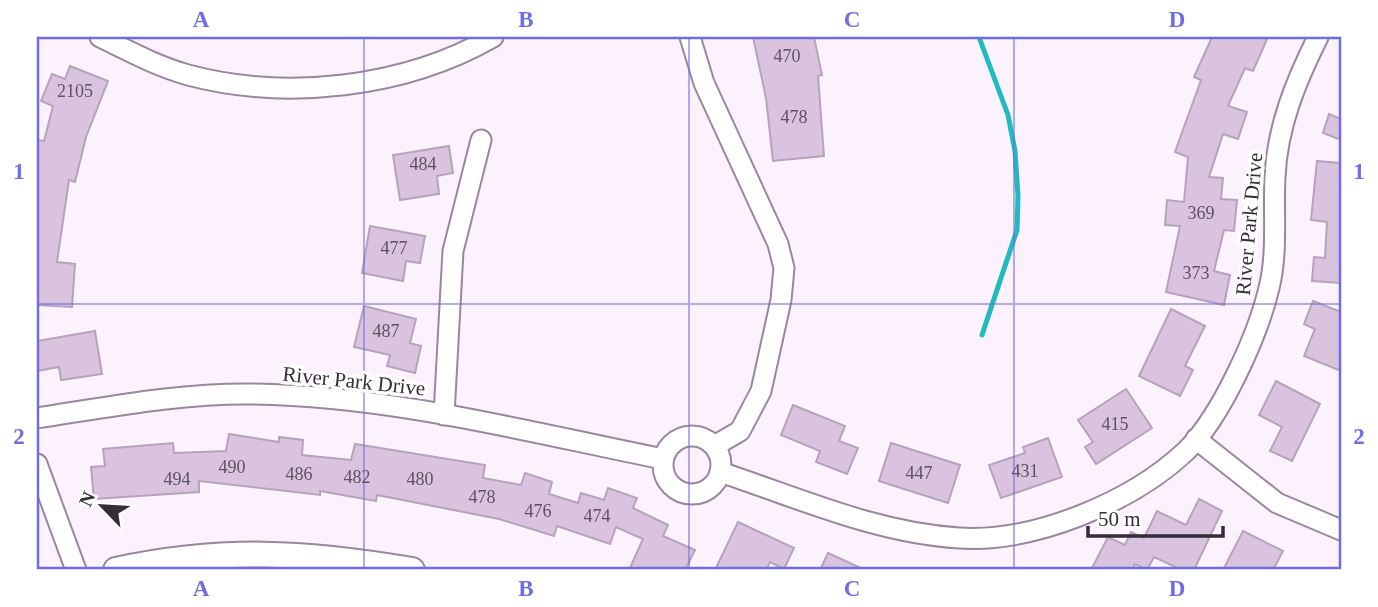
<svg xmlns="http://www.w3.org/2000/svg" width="1378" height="607" font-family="Georgia,serif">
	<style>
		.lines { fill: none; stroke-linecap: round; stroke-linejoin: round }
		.stream { stroke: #21bac2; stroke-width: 5 }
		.building { fill: #d9c3de; stroke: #b7a2bb; stroke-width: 2 }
		.minor-casing { stroke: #9b869f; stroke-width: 23 }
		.tertiary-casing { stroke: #9b869f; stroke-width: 28 }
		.minor { stroke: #fff; stroke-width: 19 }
		.tertiary { stroke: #fff; stroke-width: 24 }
		.grid { fill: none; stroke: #6e6ce6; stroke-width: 2; stroke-opacity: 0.55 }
		.labels { text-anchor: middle; stroke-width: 7; stroke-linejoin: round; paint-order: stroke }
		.number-label { font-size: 18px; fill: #5e5261 }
		.street-label { font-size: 21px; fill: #352c37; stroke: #fff }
		.neatline { fill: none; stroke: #6e6ce6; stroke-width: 2.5 }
		.grid-label { font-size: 23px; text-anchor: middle; font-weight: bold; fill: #6e6ce6 }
	</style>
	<rect width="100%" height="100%" fill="#fbf2fd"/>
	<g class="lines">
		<polyline class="stream" points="979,37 1008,115 1015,151 1018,196 1017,230 982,335"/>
	</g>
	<g class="building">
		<polygon points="753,37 814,37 822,75 818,76 824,156 773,161 766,98"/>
		<polygon points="1212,37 1268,37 1253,71 1245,68 1228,106 1247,112 1238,139 1223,134 1209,177 1223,178 1221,199 1237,200 1234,231 1224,230 1214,271 1230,275 1224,305 1166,292 1180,226 1165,225 1167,200 1184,202 1188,157 1175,152 1201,80 1194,77"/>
		<polygon points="70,66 108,81 86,137 75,182 69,180 57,262 75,264 72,307 37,305 37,140 44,141 53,106 41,101 52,74 65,79"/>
		<polygon points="1329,114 1341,119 1341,140 1323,133"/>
		<polygon points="449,146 453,173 437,176 439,194 400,200 393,155"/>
		<polygon points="1317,161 1340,163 1341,283 1312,281 1314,257 1325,258 1327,222 1311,220"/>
		<polygon points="370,226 425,236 420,263 406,261 403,281 362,273"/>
		<polygon points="1313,301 1341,312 1341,371 1304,356 1315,329 1304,324"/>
		<polygon points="364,306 416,319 410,343 421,346 415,373 387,366 390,355 354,347"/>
		<polygon points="1171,309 1205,326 1185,366 1193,370 1180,396 1139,376"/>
		<polygon points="95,331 102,374 61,380 59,367 37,371 37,341"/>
		<polygon points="1276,381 1320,404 1292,461 1270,451 1282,427 1259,415"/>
		<polygon points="1126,389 1152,428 1096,464 1085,447 1093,442 1078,420"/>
		<polygon points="793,405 845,426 839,441 858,448 847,474 816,462 820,451 781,435"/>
		<polygon points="229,434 279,442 279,437 303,440 302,455 351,460 355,444 485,465 483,478 521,485 525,473 552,482 549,494 578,503 581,493 604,500 608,488 637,498 633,508 668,525 663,536 695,550 685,570 629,570 643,539 616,527 610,544 557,526 554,536 499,519 377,495 376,501 320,491 320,495 199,481 199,492 94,499 91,467 105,466 103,449 173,443 174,453 226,451"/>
		<polygon points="1048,438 1062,477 1001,498 989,465 1025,453 1023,447"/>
		<polygon points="891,443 960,465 948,503 879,481"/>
		<polygon points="1199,499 1222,511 1194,570 1182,570 1154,557 1147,570 1135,564 1132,570 1091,570 1108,537 1125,545 1131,532 1144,538 1157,511 1186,525"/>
		<polygon points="738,522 794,548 784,569 770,562 766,570 715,570"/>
		<polygon points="1243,531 1283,551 1273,570 1223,570"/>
		<polygon points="828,553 865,570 820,570"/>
	</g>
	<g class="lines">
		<g class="minor-casing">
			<g id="minor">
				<path d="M100,37c29,14 56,29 88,38 98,26 216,13 305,-38"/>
				<polyline points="690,37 704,83 778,244 784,268 781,300 761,391 740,431 716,445"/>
				<polyline points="444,415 453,251 481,140"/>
				<path d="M37,418c72,-11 143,-25 216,-24 139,2 275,38 410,65"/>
				<circle cx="692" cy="465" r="29"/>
				<polyline points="1196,439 1277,503 1341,530"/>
				<polyline points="37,464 76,570"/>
				<path d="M720,472c79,26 156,61 239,66 75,5 173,-36 227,-87 35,-34 72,-116 83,-163 9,-36 4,-75 6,-111 2,-50 21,-96 43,-140"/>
			</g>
		</g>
		<g class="tertiary-casing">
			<path id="tertiary" d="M116,570c106,-23 190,-18 296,0"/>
		</g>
		<use href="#minor" class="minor"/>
		<use href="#tertiary" class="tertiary"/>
	</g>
	<path class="grid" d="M364,37v533M689,37v533M1014,37v533M37,304h1304"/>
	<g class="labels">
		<g class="number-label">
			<text x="787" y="62">470</text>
			<text x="75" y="97">2105</text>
			<text x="794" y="123">478</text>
			<text x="423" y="170">484</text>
			<text x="1201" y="219">369</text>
			<text x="394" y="254">477</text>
			<text x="1196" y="279">373</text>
			<text x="386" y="337">487</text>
			<text x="1115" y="430">415</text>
			<text x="232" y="473">490</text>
			<text x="1025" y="477">431</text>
			<text x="919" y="479">447</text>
			<text x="299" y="480">486</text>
			<text x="357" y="483">482</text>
			<text x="177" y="485">494</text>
			<text x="420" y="485">480</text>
			<text x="482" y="503">478</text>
			<text x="538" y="517">476</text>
			<text x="597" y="522">474</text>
		</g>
		<g class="street-label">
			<text transform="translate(1249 224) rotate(-85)" y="7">River Park Drive</text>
			<text transform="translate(354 381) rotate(6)" y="7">River Park Drive</text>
		</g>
	</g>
	<rect width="1378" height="607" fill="none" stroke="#ffffff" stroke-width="77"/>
	<g transform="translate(102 506) rotate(295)" stroke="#ffffff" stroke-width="5" paint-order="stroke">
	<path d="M0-5L12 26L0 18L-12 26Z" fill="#352c37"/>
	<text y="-10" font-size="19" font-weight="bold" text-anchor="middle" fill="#352c37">N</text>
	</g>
	<path d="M1088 526v10h135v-10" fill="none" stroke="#352c37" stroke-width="3.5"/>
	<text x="1098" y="526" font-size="21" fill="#352c37" stroke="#ffffff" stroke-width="5" paint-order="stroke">50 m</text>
	<rect x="38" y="38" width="1302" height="530" class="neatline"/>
	<g class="grid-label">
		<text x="201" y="27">A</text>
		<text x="526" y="27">B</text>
		<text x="852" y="27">C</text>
		<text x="1177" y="27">D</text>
		<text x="19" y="179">1</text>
		<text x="1359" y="179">1</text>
		<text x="19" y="444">2</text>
		<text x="1359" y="444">2</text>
		<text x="201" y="596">A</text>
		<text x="526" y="596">B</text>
		<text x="852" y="596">C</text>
		<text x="1177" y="596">D</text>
	</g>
</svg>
